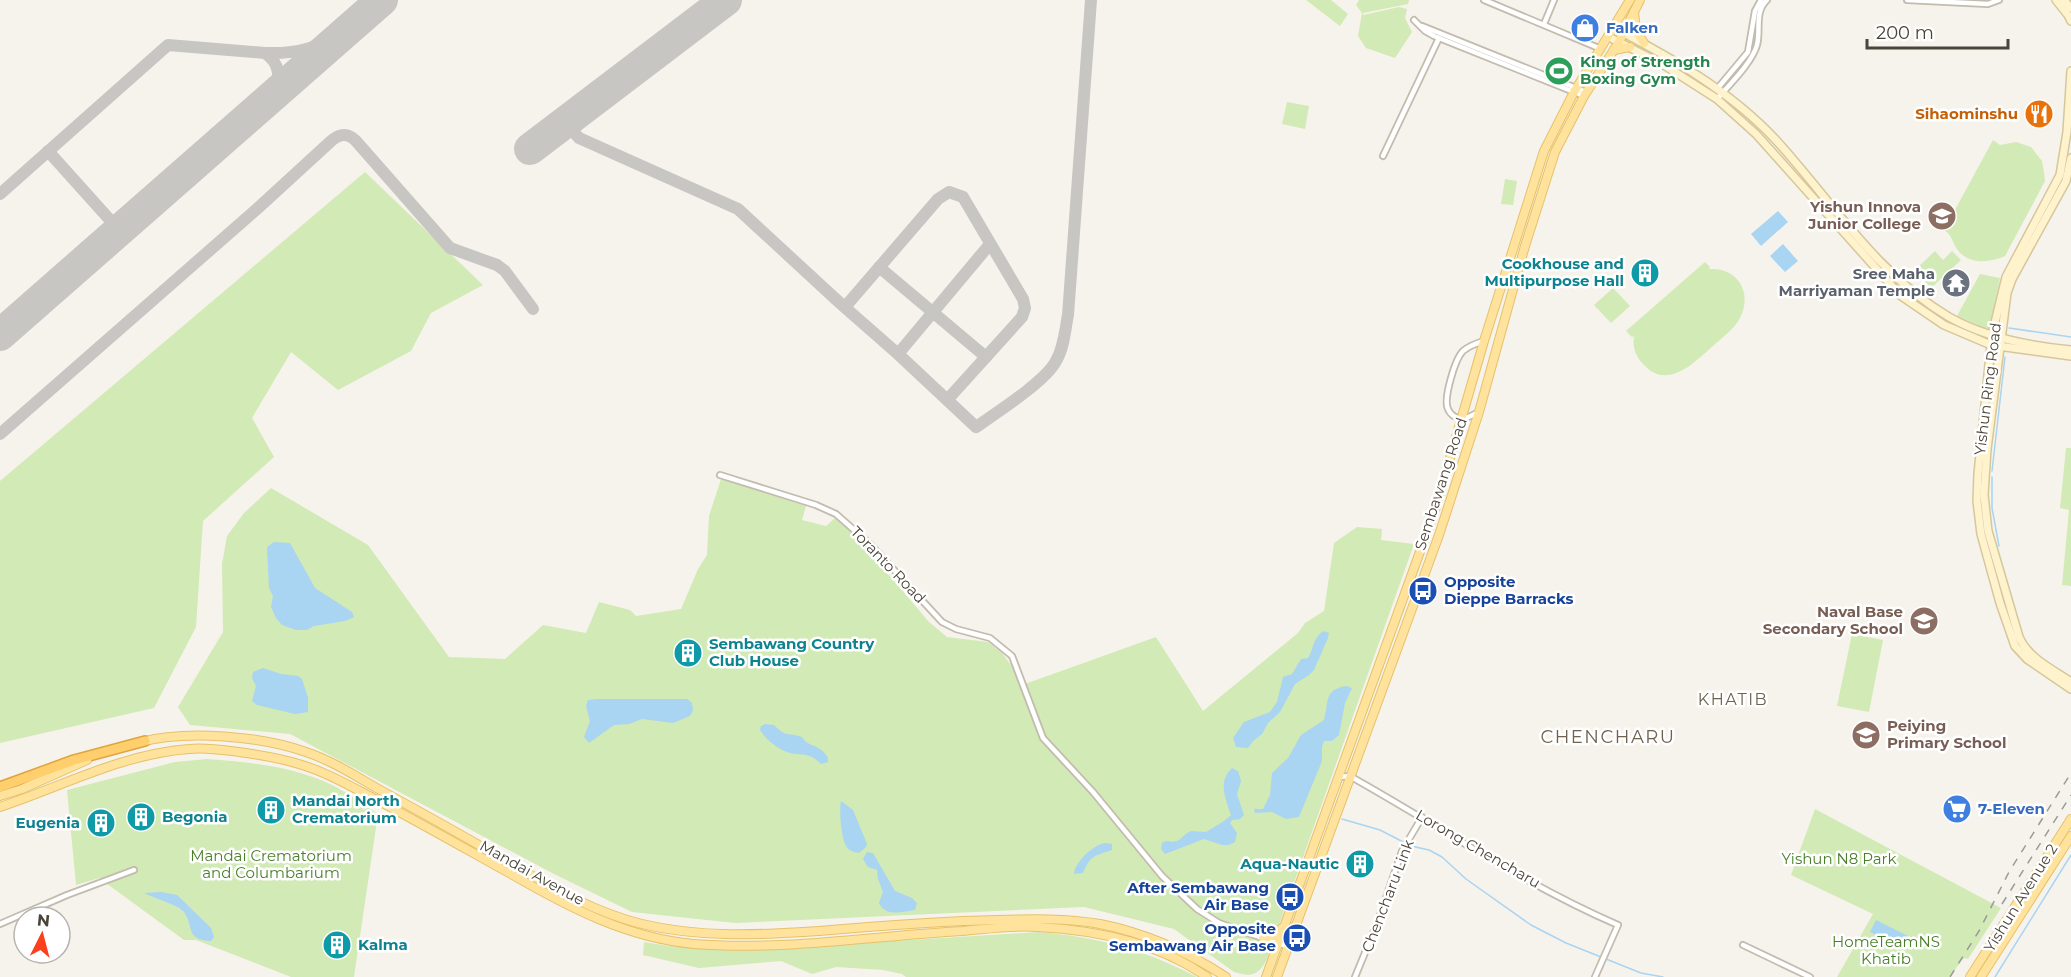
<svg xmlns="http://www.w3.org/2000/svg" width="2071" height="977" font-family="Montserrat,sans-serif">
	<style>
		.green { fill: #d2eab5 }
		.water { fill: #a9d4f2 }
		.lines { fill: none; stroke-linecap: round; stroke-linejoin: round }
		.stream { stroke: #a9d4f2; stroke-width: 1.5 }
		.taxiway { stroke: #c8c6c3; stroke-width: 12 }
		.runway { stroke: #c8c6c3; stroke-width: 32 }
		.minor-casing { stroke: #c2bbae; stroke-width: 8 }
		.secondary-casing { stroke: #d6c79b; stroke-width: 10 }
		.primary-casing { stroke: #e6c16a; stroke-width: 10 }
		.motorway-casing { stroke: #e0a43c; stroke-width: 12 }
		.minor { stroke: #fff; stroke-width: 4.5 }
		.secondary { stroke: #fff3cd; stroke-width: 7 }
		.primary { stroke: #ffe39c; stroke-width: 8 }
		.motorway { stroke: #ffcf6e; stroke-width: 9 }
		.rail { stroke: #9a9a9a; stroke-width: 1.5; stroke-dasharray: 8 8; stroke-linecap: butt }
		.labels { text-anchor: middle; stroke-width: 5; stroke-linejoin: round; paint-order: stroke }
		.shop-label { font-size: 15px; font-weight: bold; fill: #366cbe; stroke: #fff; text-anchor: start }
		.leisure-label { font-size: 15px; font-weight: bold; fill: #27864d; stroke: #fff; text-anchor: start }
		.food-label { font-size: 15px; font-weight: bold; fill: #c56008; stroke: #fff; text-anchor: end }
		.education-label { font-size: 15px; font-weight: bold; fill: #785e54; stroke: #fff; text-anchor: end }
		.culture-label { font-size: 15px; font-weight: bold; fill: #0d838f; stroke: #fff; text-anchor: start }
		.worship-label { font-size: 15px; font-weight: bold; fill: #5b616d; stroke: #fff; text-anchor: end }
		.street-label { font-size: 15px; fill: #4b4439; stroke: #fff }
		.transit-label { font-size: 15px; font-weight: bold; fill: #164399; stroke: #fff; text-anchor: end }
		.park-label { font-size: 15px; fill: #4a7f2a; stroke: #fff }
		.neighbourhood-label { font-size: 16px; letter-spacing: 1.5px; fill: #6e6250; stroke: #fff }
		.quarter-label { font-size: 18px; letter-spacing: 1.5px; fill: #6e6250; stroke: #fff }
	</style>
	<rect width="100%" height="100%" fill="#f6f3ec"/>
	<g class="green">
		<polygon points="1306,0 1331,0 1348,14 1340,26"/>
		<polygon points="1359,0 1409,0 1408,4 1363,13 1363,15 1399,7 1407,9 1405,18 1412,32 1395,58 1366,48 1358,36 1362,13 1356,5"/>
		<polygon points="1287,102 1309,106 1305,129 1282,124"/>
		<path d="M1993,140l7,5 16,-3 15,5 11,14 2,12 1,8 -40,75c-16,7 -37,9 -48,-7 -5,-7 -5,-14 -13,-19z"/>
		<polygon points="365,172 483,285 431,313 411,351 338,390 291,352 252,418 274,457 203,521 196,627 154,708 0,743 0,481"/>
		<polygon points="1505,179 1517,181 1513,205 1501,204"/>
		<polygon points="1935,251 1943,260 1952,251 1961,260 1931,288 1915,270"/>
		<path d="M1705,262l5,5 -1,2c29,-2 44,24 31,49 -6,11 -17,19 -26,27 -18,16 -46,46 -70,20 -8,-8 -12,-18 -10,-29l-2,1 -6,-6z"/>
		<polygon points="1980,274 2000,278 1989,330 1957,316"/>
		<polygon points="1613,288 1630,306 1611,323 1594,305"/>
		<polygon points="2066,448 2071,448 2071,586 2062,585 2069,510 2060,508"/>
		<path d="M721,479l85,27 -4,14 24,6 9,-8 19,16 75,88 18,15 41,5 14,11 23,31 131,-47 47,74 95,-78 7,-10 19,-12 10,-68 23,-16 25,2 -1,11 33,4 -147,415c-9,17 -15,18 -33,13l-60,-43 -90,-22 -349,16 -103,-11 -78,-38 -264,-140 -100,-9 -12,-18 45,-75 -1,-68 5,-28 17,-23 27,-25 97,57 81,112 56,2 38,-34 43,8 13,-31 31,8 6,6 45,-7 17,-40 9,-14 2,-39z"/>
		<polygon points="1852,634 1883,640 1869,712 1837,706"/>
		<path d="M207,759c43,3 84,7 123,25 17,8 33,20 48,30l-24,163h-63l-95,-37h-12l-85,-62 -23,7 -9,-95 108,-28z"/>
		<polygon points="1815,809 2001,908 1968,959 1964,958 1949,977 1837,977 1873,914 1791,875"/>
		<path d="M1038,932c60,5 105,17 159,45h-291l-4,-3 -19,-4 -47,-3 -24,7 -31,-13 -82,7 -56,-13 1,-13 25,4 81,4z"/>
	</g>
	<g class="water">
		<polygon points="1778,211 1788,222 1761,246 1751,234"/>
		<polygon points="1783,244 1798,261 1785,272 1770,256"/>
		<polygon points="274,542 290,543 315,588 352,612 354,617 345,621 314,626 307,630 296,630 282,625 276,618 271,607 273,596 269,588 267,547"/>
		<path d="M1323,631l6,2 -1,5 -14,32 -5,5 -14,9 -15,28 -12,11 -6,11 -9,7 -5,7 -12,-1 -3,-9 11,-16 26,-10 7,-10 6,-25 9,-3 9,-15 7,-1c7,-11 3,-17 15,-27z"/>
		<polygon points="263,668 281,674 298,676 302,679 308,698 308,712 295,714 257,705 252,701 256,686 252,678 253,672"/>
		<path d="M1346,686l6,2 -7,15 -6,32 -7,6h-8l-2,6v14l-23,56 -13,2 -14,-7 -17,1 -1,-4h9l7,-14 2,-22 16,-15 13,-23 23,-15c5,-17 -1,-30 22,-34z"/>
		<polygon points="597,699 687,699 692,703 693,710 690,716 673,723 642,719 629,724 614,725 589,743 584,737 590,721 586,706 588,700"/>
		<path d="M765,724l9,1c13,13 13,7 28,12 6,11 18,6 26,21v4l-7,2c-12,-12 -16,-8 -31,-11 -11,-3 -24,-13 -30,-23l1,-4z"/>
		<path d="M1232,768l6,3 3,10 -4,13 7,21 -4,4 -8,1 -2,3 7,10 -2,9 -6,3h-7l-18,-6 -39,15 -4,-5 1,-6 4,-2c17,3 13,-5 25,-10l15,1c9,-6 17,-9 25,-17 -5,-16 -14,-33 1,-47z"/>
		<path d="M841,801l12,9 14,34 -1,3 -7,6c-5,-1 -10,-2 -13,-7 -5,-9 -7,-35 -5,-45z"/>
		<path d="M1105,843l7,1v6c-17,6 -21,4 -29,23l-9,1c1,-12 19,-29 31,-31z"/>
		<path d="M867,852l6,1 22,38 17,7 5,5 -2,7c-13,2 -30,7 -36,-7l4,-11 -5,-13 -1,-9 -9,-3 -5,-8z"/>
		<path d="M161,892l16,3 34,33 3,9 -3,4c-26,-1 -17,-15 -27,-29 -5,-7 -31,-14 -40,-19z"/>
		<polygon points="1876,920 1908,936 1902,947 1870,932"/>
	</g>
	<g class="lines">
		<g class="stream">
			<polyline points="2009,328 2071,337"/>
			<polyline points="1992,471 2005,357"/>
			<polyline points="1992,477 1992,508 1999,546"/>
			<polyline points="1342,819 1380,830 1411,846 1429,850 1442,857 1466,879 1531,925 1566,943 1641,973 1663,977"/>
			<polyline points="1995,977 2071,855"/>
		</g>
		<g class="taxiway">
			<path d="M265,53c36,1 54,-6 84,-24"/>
			<path d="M565,122l14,16 159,71 103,95 57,50 78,73c20,-14 70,-46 80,-66 8,-13 9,-31 12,-46l23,-315"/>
			<polyline points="48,151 119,230"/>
			<path d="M0,194l168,-149 97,8c16,11 15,24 9,41"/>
			<polyline points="879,267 986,357"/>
			<polyline points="845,307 938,199 949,192 963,197 1023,299 1025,308 1022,317 948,399"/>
			<polyline points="898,354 990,244"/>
			<path d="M0,434l258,-226 72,-66c9,-8 17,-10 26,-1l94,107 47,17 8,6 28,38"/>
		</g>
		<g class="runway">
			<polyline points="530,149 726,0"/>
			<polyline points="0,335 382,0"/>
		</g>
		<g class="minor-casing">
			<g id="minor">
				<polyline points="1484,0 1601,49"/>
				<polyline points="1907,0 1988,4 1999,0"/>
				<polyline points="1414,20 1425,31 1434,36 1584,96"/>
				<polyline points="1544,24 1554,0"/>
				<polyline points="1422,26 1586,92"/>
				<polyline points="1717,89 1748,52 1755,11 1761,0"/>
				<path d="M1717,99c12,-14 35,-36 40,-54 4,-15 -3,-33 10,-45"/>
				<polyline points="1383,156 1439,38"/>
				<path d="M1479,412l-17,8c-6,-2 -12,-5 -14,-11 -5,-10 7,-50 15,-58 6,-5 14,-8 21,-10"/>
				<polyline points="720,475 816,505 836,514 870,544 942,622 956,629 990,638 1012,656 1043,738 1093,792 1162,876 1197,909 1219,923 1289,947"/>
				<path d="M1338,777l13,-1 4,3c87,49 172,107 263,146l-23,52"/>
				<polyline points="0,924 67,895 134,870"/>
				<polyline points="1743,945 1810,977"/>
				<polyline points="1355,977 1378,921 1402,851 1422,817"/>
			</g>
		</g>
		<g class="secondary-casing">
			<g id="secondary">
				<polyline points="2056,0 2068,15 2071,21"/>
				<polyline points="2064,0 2071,8"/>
				<path d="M1614,28c58,30 116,63 161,111 55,60 101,135 174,178 37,21 80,29 122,33"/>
				<polyline points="1609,37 1664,65 1717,99 1756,134 1900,295 1944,325 1991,345 2071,356"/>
				<polyline points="2071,71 2067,132 2060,175 2006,277 1992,335 1978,474 1977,501 1981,534 2000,603 2015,646 2027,659 2071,689"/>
				<path d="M2071,158l-5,23 -54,98 -5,14 -20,156 -3,46 4,36 31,106c9,21 33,32 52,45"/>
			</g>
		</g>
		<g class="primary-casing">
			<g id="primary">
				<polyline points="1634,12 1636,31 1644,43"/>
				<polyline points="1614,50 1630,47"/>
				<path d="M141,742c46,-12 120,-6 165,10 27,9 51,25 76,39 44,24 87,48 130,73 41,24 84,49 130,60 58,14 118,11 177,7 59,-5 118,-10 178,-11 34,-1 69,-2 103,4 45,9 88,28 126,53"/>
				<polyline points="0,796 22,789 87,760"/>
				<path d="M0,807c63,-21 122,-53 189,-58 16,-2 34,1 50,3 22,3 42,6 63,13 26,8 50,22 75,35 45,24 89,49 134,74 57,33 116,64 183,70 89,7 179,-8 268,-13 25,-2 51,-6 76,-4 58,3 121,16 169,50"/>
				<polyline points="1263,938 1273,936 1282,928"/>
				<polyline points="1266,977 1434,513 1484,341 1544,151 1574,92 1630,0"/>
				<polyline points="1277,977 1439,535 1479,412 1525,246 1555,152 1584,96 1619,42 1640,0"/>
				<polyline points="1970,977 2071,819"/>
				<polyline points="1981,977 2071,836"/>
			</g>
		</g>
		<g class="motorway-casing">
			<polyline id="motorway" points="0,787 74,760 145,741"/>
		</g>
		<use href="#minor" class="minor"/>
		<use href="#secondary" class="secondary"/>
		<use href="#primary" class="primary"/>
		<use href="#motorway" class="motorway"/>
		<g class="rail">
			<polyline points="2002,904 2071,795"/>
			<polyline points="1950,977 1979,931 2009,872 2071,773"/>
		</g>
	</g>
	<defs>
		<g id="shop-disc" transform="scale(1.5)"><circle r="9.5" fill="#3f7fe0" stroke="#fff"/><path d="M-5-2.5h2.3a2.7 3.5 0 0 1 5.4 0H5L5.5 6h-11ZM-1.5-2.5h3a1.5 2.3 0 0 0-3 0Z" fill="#fff"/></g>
		<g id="stadium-disc" transform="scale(1.5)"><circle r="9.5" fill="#2e9e5b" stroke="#fff"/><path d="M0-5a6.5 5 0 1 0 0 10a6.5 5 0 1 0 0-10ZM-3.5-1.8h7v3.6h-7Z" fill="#fff"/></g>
		<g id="restaurant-disc" transform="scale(1.5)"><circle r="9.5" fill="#e8710a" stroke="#fff"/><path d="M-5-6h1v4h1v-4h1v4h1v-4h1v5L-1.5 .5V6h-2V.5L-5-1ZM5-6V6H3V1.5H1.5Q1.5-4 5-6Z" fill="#fff"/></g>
		<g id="university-disc" transform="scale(1.5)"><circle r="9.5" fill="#8d6e63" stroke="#fff"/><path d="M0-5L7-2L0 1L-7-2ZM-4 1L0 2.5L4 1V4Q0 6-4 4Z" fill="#fff"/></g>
		<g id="building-disc" transform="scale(1.5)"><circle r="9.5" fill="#0f9aa8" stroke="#fff"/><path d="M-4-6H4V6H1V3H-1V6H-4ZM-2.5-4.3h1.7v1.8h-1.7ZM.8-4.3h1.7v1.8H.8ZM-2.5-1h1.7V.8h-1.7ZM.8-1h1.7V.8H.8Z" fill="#fff"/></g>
		<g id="temple-disc" transform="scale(1.5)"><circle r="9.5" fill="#6b7280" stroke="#fff"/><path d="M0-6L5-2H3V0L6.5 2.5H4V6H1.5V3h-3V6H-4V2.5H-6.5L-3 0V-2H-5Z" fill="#fff"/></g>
		<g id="bus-disc" transform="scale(1.5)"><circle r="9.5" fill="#1a4fb4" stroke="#fff"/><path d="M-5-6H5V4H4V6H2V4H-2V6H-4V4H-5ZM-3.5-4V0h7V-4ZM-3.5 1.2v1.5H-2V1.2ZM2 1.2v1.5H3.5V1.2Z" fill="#fff"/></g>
		<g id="school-disc" transform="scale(1.5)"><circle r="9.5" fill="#8d6e63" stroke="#fff"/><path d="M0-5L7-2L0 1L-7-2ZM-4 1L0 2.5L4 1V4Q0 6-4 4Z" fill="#fff"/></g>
		<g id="supermarket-disc" transform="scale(1.5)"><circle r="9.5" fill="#3f7fe0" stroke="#fff"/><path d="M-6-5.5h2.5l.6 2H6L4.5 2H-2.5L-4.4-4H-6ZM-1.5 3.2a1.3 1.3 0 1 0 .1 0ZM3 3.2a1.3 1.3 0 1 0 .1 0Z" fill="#fff"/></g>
	</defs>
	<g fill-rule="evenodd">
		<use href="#shop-disc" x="1585" y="28"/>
		<use href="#stadium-disc" x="1559" y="71"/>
		<use href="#restaurant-disc" x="2039" y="114"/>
		<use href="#university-disc" x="1942" y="216"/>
		<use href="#building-disc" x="1645" y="273"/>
		<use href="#temple-disc" x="1956" y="283"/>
		<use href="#bus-disc" x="1423" y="591"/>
		<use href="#school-disc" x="1924" y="621"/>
		<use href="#building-disc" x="688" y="653"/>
		<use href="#school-disc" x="1866" y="735"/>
		<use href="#supermarket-disc" x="1957" y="809"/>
		<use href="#building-disc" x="271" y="810"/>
		<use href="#building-disc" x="141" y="817"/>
		<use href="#building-disc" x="101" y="823"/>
		<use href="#building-disc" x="1360" y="864"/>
		<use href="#bus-disc" x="1290" y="897"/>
		<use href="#bus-disc" x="1297" y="938"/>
		<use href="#building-disc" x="337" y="945"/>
	</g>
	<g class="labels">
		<g class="shop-label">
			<text x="1606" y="33">Falken</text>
			<text x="1978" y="814">7-Eleven</text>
		</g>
		<g class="leisure-label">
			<text x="1580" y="67">King of Strength<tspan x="1580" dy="17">Boxing Gym</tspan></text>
		</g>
		<g class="food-label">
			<text x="2018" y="119">Sihaominshu</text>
		</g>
		<g class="education-label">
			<text x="1921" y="212">Yishun Innova<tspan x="1921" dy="17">Junior College</tspan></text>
			<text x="1903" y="617">Naval Base<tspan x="1903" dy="17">Secondary School</tspan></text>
			<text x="1887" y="731" text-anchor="start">Peiying<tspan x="1887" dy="17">Primary School</tspan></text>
		</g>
		<g class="culture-label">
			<text x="1624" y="269" text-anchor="end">Cookhouse and<tspan x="1624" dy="17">Multipurpose Hall</tspan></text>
			<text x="709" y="649">Sembawang Country<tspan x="709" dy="17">Club House</tspan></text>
			<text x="292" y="806">Mandai North<tspan x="292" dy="17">Crematorium</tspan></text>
			<text x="162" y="822">Begonia</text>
			<text x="80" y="828" text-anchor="end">Eugenia</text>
			<text x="1339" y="869" text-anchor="end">Aqua-Nautic</text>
			<text x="358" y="950">Kalma</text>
		</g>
		<g class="worship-label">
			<text x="1935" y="279">Sree Maha<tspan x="1935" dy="17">Marriyaman Temple</tspan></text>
		</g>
		<g class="street-label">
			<text transform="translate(1988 389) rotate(-83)" y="5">Yishun Ring Road</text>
			<text transform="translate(1441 484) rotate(-72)" y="5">Sembawang Road</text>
			<text transform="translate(888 565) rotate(46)" y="5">Toranto Road</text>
			<text transform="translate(1478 849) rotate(30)" y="5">Lorong Chencharu</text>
			<text transform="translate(532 873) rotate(29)" y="5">Mandai Avenue</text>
			<text transform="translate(1388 896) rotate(-69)" y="5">Chencharu Link</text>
			<text transform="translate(2021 898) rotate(-58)" y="5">Yishun Avenue 2</text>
		</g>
		<g class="transit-label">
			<text x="1444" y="587" text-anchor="start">Opposite<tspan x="1444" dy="17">Dieppe Barracks</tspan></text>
			<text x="1269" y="893">After Sembawang<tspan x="1269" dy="17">Air Base</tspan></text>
			<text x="1276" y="934">Opposite<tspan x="1276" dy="17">Sembawang Air Base</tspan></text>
		</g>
		<g class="park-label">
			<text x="271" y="861">Mandai Crematorium<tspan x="271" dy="17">and Columbarium</tspan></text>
			<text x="1839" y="864">Yishun N8 Park</text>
			<text x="1886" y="947">HomeTeamNS<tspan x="1886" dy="17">Khatib</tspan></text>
		</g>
		<g class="neighbourhood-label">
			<text x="1733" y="705">KHATIB</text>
		</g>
		<g class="quarter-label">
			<text x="1608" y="743">CHENCHARU</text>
		</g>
	</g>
	<g transform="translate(42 935) rotate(6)"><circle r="28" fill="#ffffff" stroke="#b7b4b0" stroke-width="1.5"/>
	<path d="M0-4.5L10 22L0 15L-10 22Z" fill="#fc3f1d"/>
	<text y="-9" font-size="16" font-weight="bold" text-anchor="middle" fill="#4b4439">N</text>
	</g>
	<path d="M1867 39v9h141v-9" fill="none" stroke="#4b4439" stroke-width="3"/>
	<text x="1876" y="39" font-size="18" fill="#4b4439" stroke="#ffffff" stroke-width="4.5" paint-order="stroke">200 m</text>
</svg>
